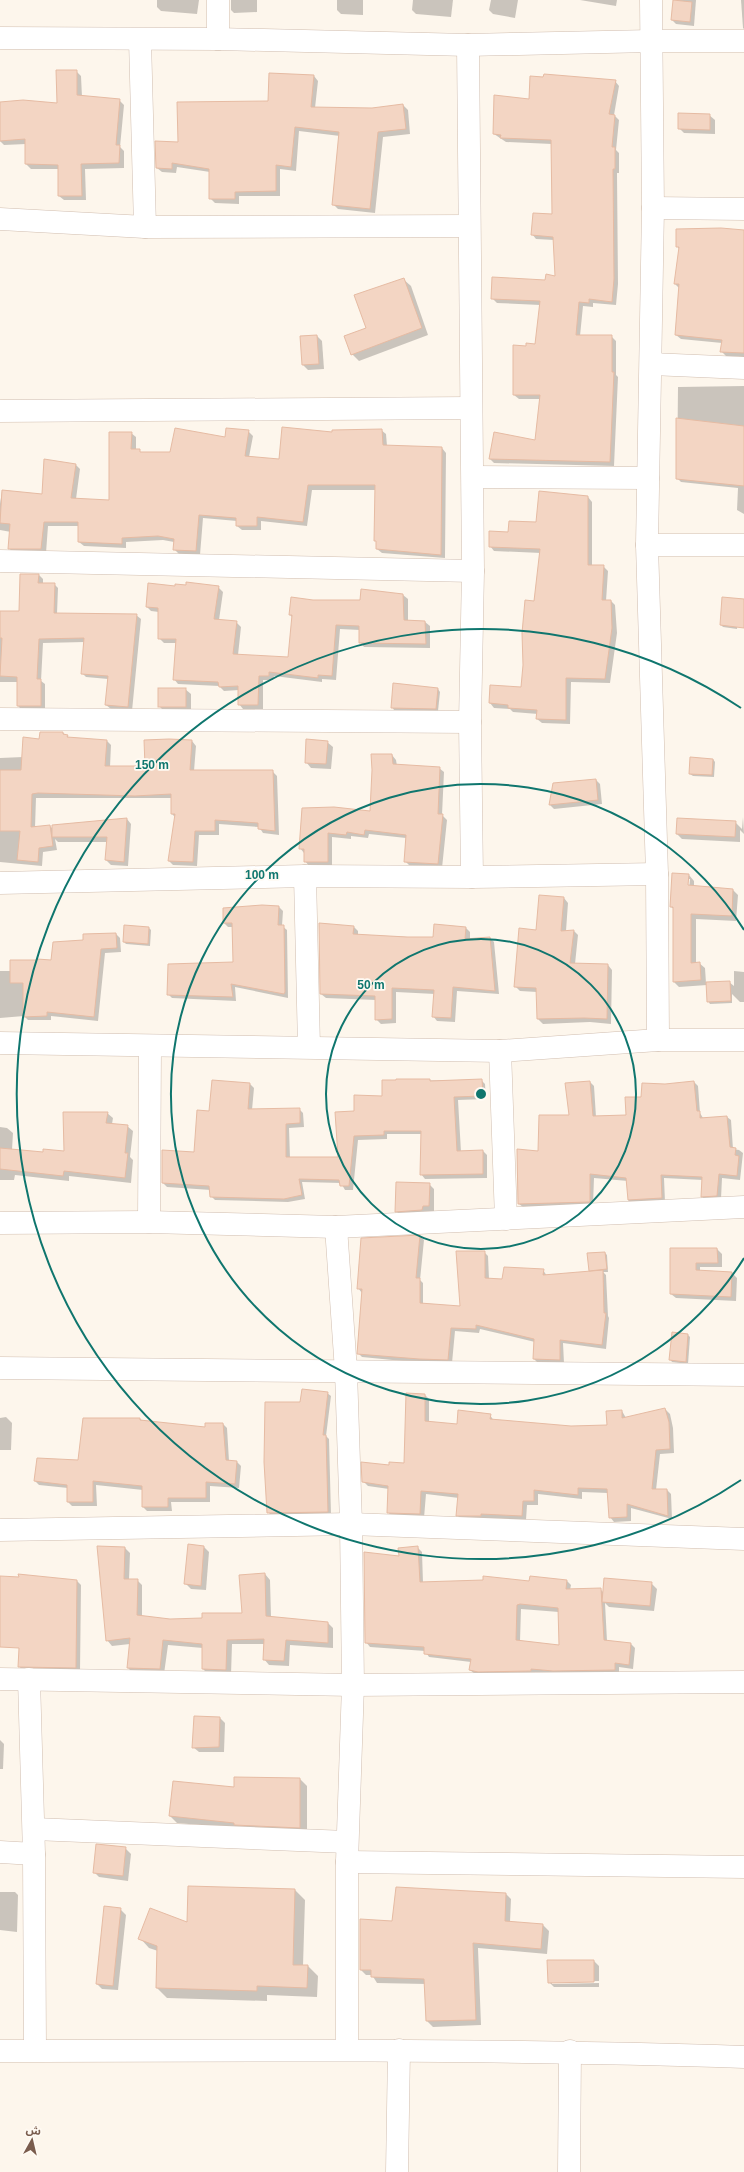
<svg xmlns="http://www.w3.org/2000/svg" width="744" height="2172" font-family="Helvetica,'Noto Sans Arabic',sans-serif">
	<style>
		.shadow { fill: #0003; fill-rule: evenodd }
		.building { fill: #f3d5c3; stroke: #e6bba3; fill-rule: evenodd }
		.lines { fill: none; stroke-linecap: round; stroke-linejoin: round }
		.minor-casing { stroke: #d1beb0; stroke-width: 23 }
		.minor { stroke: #fff; stroke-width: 22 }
		.ring { fill: none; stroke: #0f766e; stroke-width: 2 }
		.centre { fill: #0f766e; stroke: #fffaf3; stroke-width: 2 }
		.ring-label { font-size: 12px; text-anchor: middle; font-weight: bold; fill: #0f766e; stroke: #fffaf3; stroke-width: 3.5; stroke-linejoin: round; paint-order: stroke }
	</style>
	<rect width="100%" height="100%" fill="#fdf6ec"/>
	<g class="shadow">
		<polygon points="157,0 199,0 197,14 161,11 157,7"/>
		<polygon points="231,0 257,0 257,12 234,13 231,10"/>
		<polygon points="337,0 363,0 363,15 341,14 337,10"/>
		<polygon points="413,0 453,0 451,17 416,14 412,10"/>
		<polygon points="491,0 518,0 515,18 493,14 489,10"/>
		<polygon points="580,0 617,0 616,6"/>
		<polygon points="677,0 696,0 694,26 676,24 672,20"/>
		<polygon points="741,0 744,0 744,29 743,28"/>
		<polygon points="76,71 81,76 82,97 119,100 124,105 120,147 124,151 124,168 85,169 86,200 64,200 59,196 59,169 31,169 26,164 26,144 4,145 0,141 0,103 58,104"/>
		<polygon points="314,76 318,81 315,108 372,109 403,105 408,110 410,134 383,137 375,213 338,209 333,204 340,136 299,131 296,171 280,169 280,196 239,196 239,204 215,203 210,198 210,172 177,167 176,173 162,172 157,168 179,143 269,102"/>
		<polygon points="615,81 619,86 614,115 619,120 616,150 619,153 619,173 617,173 618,284 616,305 593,303 593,307 583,306 580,336 611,336 616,341 616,375 618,377 614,466 494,463 490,459 536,442 540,399 519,399 514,395 527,347 536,345 540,305 497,303 492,298 556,277 554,240 536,239 532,234 553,216 552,144 506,142 494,134 530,100"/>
		<polygon points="709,115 715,120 715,134 684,133 679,128"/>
		<polygon points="744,230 744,357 726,356 722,352 722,343 681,339 676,335 679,288 675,284 679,249 677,246"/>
		<polygon points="403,279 411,286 428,335 359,361 352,354"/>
		<polygon points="317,336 322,341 324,369 308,370 303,365 301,337"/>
		<polygon points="744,386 744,514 737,510 738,488 681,482 677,478 678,387"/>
		<polygon points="381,430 386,434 387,446 442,448 446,453 445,558 382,553 377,549 377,543 375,540 376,490 312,490 307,526 261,521 261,530 242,530 237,526 237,521 203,518 200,555 179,554 174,549 174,542 163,540 126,542 126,548 84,546 79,542 79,526 48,526 46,553 13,553 9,548 11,532 0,530 0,504 2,491 43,495 75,464 80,469 76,499 110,501 131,433 136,437 136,450 142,453 171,453 248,431 253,436 249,457 280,460 333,433"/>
		<polygon points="588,497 592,502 592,566 603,566 608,571 606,601 611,601 615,605 617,633 610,683 571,682 570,724 542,723 537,719 538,714 513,712 510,709 494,708 490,703 522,689 541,553 494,551 490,546 509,533 537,523"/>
		<polygon points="39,575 43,579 43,584 54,584 58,588 57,614 136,615 141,619 132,711 111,709 106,705 108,679 86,677 82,673 85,642 43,643 41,681 45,684 45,710 22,710 18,706 18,682 0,682 0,612 20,612"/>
		<polygon points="176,587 218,587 223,592 219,620 236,622 241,627 238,655 289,658 293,618 290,615 313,601 361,601 403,595 408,599 408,621 425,622 430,626 430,648 364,647 360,642 360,630 340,629 336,680 322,679 322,682 274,676 273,680 263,680 263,709 243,709 239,704 239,690 224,691 219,686 178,684 174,679 177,643 164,643 159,638 159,612 151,611 147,607"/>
		<polygon points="723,598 744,599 744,617 738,617 737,629 723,627 721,625"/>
		<polygon points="394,685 438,689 440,692 438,711 394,710 392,707"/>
		<polygon points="185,689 191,694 191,711 165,712 159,706"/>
		<polygon points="63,733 70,738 107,741 111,745 110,767 146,767 169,740 192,741 196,746 194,771 272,771 277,776 279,835 263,833 259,827 219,824 219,835 199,835 197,866 173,865 169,861 175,817 172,814 172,798 36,798 35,828 50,826 53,829 127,819 131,824 128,866 111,865 106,860 107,842 58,842 55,839 57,850 43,852 42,866 0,862 0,758 23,757 40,740"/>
		<polygon points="327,742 333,747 331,769 311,768 306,762"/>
		<polygon points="392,755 396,760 397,766 439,768 444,772 442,815 447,820 442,868 410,866 405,861 406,838 369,834 368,838 351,836 351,839 332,837 332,866 309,866 305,861 304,853 300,848 302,809 371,812"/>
		<polygon points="713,759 715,762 714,777 693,776 690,774"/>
		<polygon points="596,780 600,784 602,804 554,809 550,805"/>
		<polygon points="743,817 744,834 740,830 740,842 682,839 677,834 735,822 742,829"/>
		<path d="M689,875l5,6v6l39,3 5,5 -2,26 -40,-2v44h3l6,5 1,15 23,-1 5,4v-15l10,1v30h-4l-8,-8v9l-22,1 -2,-3 -1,-16 -28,2 -5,-5v-73l-3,-2zM688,879h2l-1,11h-2z"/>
		<polygon points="564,898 568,903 566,931 574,931 578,935 575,964 608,965 612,970 611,1024 590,1022 543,1024 538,1019 537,992 520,991 515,986 536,931"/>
		<polygon points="279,907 283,911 282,926 287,930 288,998 235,987 236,1001 172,998 168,994 234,963 233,927 228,927 224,923"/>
		<polygon points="354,927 358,931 358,935 434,938 466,928 470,932 470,940 490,938 494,942 499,994 457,991 455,1022 437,1021 433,1016 435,994 396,992 396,1023 381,1024 376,1019 376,1000 326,998 321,994"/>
		<polygon points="149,928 151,930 150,946 126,944 124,942"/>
		<polygon points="116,934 120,938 121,952 105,953 98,1021 51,1016 51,1020 28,1020 24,1016 0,1018 0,971 11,971 52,961 84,941"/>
		<polygon points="481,1080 485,1084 486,1099 458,1100 461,1152 483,1151 487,1155 487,1178 425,1179 421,1174 422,1134 387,1134 387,1139 358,1140 353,1190 345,1190 341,1183 302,1182 305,1199 288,1202 215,1200 211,1196 211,1190 167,1187 163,1183 163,1151 194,1153 210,1112 250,1084 254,1088 252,1110 299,1109 303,1113 304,1127 289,1128 290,1158 339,1158 355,1112 383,1097 383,1081"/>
		<polygon points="590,1082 594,1086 596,1117 627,1116 642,1098 665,1085 694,1082 698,1086 700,1113 703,1118 727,1117 731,1120 733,1149 739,1150 743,1153 740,1180 722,1178 721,1199 705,1200 702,1196 703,1180 664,1178 665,1202 632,1204 628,1200 628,1181 594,1178 593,1205 523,1207 519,1204 539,1152 570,1116"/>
		<polygon points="107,1113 113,1118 112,1124 127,1126 133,1131 130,1157 133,1160 131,1183 69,1176 69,1181 15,1175 14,1180 0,1180 0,1127 7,1128 13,1133 12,1150 44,1154 65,1152"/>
		<polygon points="429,1184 434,1189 434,1211 428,1211 427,1215 402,1216 396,1211"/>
		<polygon points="420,1236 424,1240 420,1280 423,1283 423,1304 461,1307 484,1252 488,1256 489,1279 503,1280 543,1270 547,1276 591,1272 590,1271 605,1253 607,1255 608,1272 603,1272 606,1275 608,1316 609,1318 606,1349 563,1343 564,1363 538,1363 534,1359 535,1342 480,1329 479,1333 455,1331 452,1363 423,1363 362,1357 358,1353 362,1293 358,1288"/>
		<polygon points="671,1249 717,1249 722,1254 722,1267 700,1267 700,1271 732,1273 737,1278 736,1301 676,1298 671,1294"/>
		<polygon points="673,1333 688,1335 690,1337 688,1364 672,1362 670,1359"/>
		<polygon points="327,1393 331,1396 326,1436 329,1439 331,1515 272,1516 268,1512 301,1403"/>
		<polygon points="407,1394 425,1395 429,1399 429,1422 458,1426 490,1415 494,1421 571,1427 608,1426 622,1411 626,1418 665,1409 670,1414 673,1428 674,1453 660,1454 656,1490 667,1490 671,1494 672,1519 631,1508 631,1521 614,1522 610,1517 608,1493 582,1492 582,1499 538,1494 538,1505 527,1505 526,1520 485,1518 485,1520 462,1520 457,1515 459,1498 426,1494 424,1518 392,1517 388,1512 389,1489 368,1486 363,1481 390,1467 405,1464"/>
		<polygon points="6,1417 12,1423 11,1450 0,1450 0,1418"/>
		<polygon points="140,1419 143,1421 206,1428 223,1424 227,1428 229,1461 237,1462 241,1466 239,1488 210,1486 210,1502 171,1502 172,1511 147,1511 143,1507 143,1490 96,1485 97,1506 72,1506 68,1502 68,1488 39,1485 35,1481 79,1461"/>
		<polygon points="204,1547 209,1552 206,1590 191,1589 186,1584"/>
		<polygon points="125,1548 130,1553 129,1580 137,1580 142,1585 142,1616 170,1620 203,1619 243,1614 265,1574 270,1580 271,1617 328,1623 333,1628 333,1648 290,1645 289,1666 269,1665 264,1659 265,1644 232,1644 231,1675 208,1674 203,1669 203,1648 168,1645 164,1674 133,1673 128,1668 130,1644 112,1646 107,1640"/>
		<path d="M418,1548l4,4 1,31 144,-2 4,4 -1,5 30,-1 4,4 47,-10 6,6 -3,22 -45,-4 -4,-4 2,38 24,3 4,4 -2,21 -14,-2v7l-61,1 -23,-3v3l-60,-1 -5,-4 1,-8 -42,-5 -4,-6 -55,-4 -4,-5 34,-85zM521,1609l38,3 1,34 -40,-5z"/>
		<polygon points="19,1576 77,1581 81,1585 80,1672 23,1671 19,1666 21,1641 0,1640 0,1577 20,1579"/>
		<polygon points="220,1718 225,1723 224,1752 199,1752 193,1747"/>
		<polygon points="0,1740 4,1744 3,1769 0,1769"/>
		<polygon points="300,1779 307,1786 307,1834 177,1823 170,1816 235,1788"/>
		<polygon points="125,1848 131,1854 128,1881 99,1877 94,1872"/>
		<polygon points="0,1868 0,1892 15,1892 18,1895 17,1932 0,1930"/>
		<polygon points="295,1890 305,1900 303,1966 308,1966 318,1976 317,1997 267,1995 267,2001 167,1998 157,1988 158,1951 149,1948 140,1938"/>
		<polygon points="506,1894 511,1899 510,1922 543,1925 549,1931 547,1954 478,1948 481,2025 433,2027 427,2021 426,1984 377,1983 372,1975 366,1975 360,1969 393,1922"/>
		<polygon points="120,1909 126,1915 118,1990 102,1989 97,1984"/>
		<polygon points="594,1961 599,1966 599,1981 552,1982 552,1984 599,1983 599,1987 554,1987 549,1982"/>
	</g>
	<g class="building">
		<polygon points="673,0 692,2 690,22 671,20"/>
		<polygon points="56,70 77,70 77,95 120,99 116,145 120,145 119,163 81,164 82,196 58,196 58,165 25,164 25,139 0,141 0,102 23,100 57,103"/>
		<polygon points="269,73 314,75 311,107 372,108 403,104 406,129 378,132 370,209 332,205 339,132 295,127 291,167 276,165 276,191 235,192 235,199 209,199 209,169 172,163 172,169 156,168 155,141 178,142 177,102 268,101"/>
		<polygon points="544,74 616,80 609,114 615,115 612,147 615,147 615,169 613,169 614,279 612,302 589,299 589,303 579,302 576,335 612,335 612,372 614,372 610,462 489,459 494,432 535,440 540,395 513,395 513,345 526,346 526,343 535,344 540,301 491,299 492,277 545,280 546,274 555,276 553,237 531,235 533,213 552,214 551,140 500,138 501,135 493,134 494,95 529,99 530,76 543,77"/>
		<polygon points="678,113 710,114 710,130 678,129"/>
		<polygon points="721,228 744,230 744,353 720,352 722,340 675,335 679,284 674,284 679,247 676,247 676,229"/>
		<polygon points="404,278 422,328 351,355 344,336 366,328 354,295"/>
		<polygon points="317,335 319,364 302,365 300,336"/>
		<polygon points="676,418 744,426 744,486 676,479"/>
		<polygon points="282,427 332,432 332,430 382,429 383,445 442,447 441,555 376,549 376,541 374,541 375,485 308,485 303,522 257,517 257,526 236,526 236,518 199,515 196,551 173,550 174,539 158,536 122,538 122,544 78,542 78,522 44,522 41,549 8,549 10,524 0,523 2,490 42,494 44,459 76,464 71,498 109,500 109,432 132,432 131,449 140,449 140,452 170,452 175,428 225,437 226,428 249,430 245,456 279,459"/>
		<polygon points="539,491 588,496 588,565 604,565 602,600 611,600 612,628 605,679 566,678 566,720 536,719 537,710 508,708 508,705 489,703 490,685 521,687 523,665 522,633 525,600 534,601 540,549 489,547 489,531 508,532 509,521 536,522"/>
		<polygon points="20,574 39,574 38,583 55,583 54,613 137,614 128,707 105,705 108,676 81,674 84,638 39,639 37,679 41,679 41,706 17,706 17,677 0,676 2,638 0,638 0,611 19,611"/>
		<polygon points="186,582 219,586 214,619 237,621 233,654 288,657 292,615 289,615 291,597 313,600 360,600 361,589 403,594 404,620 425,621 426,644 359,643 359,626 336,625 332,676 318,675 318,678 269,672 269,676 259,676 258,705 238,705 238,686 219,687 218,682 173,680 176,639 158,639 158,608 146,607 148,583 175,586 175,584 186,585"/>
		<polygon points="722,597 744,599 744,628 720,625"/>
		<polygon points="393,683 438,688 436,709 391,708"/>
		<rect x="158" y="688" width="28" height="19"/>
		<polygon points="40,732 63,732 63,734 68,735 67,737 107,740 105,766 145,766 144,740 169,739 192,740 190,770 273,770 275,831 258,829 258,823 215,820 215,831 195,831 193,862 168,861 175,814 171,814 171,794 135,796 38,793 32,794 31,827 50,825 53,846 39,848 38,862 17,860 20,831 0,831 0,770 21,770 23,737 39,739"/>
		<polygon points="306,739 328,741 326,764 305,763"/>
		<polygon points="371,754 392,754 393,764 440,767 438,814 443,814 438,864 404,862 406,835 365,830 364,835 347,832 346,835 328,833 328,862 304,862 304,849 299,849 302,808 334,807 370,811 372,770"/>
		<polygon points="690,757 713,759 712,775 689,774"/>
		<polygon points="596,779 598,800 549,805 553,783"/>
		<polygon points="127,818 124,862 105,860 107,837 52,837 52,825"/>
		<polygon points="677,818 736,821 735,837 676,834"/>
		<polygon points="672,873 689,874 688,885 733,889 732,916 691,914 691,963 700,962 701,980 673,982 673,907 670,907"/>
		<polygon points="539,895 564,897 561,931 574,930 570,963 608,964 607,1019 584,1018 537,1019 536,988 514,987 519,928 536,930"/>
		<polygon points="262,905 279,906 278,925 284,925 285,992 284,994 231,984 233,997 167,995 168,964 233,962 232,923 223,923 223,908"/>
		<polygon points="319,923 354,926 353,934 407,937 433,937 434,924 466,927 465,939 490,937 495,991 453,987 451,1018 432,1017 434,990 392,988 392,1019 375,1020 375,996 320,994"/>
		<polygon points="124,925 149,927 148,944 123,942"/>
		<polygon points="116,933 117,948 101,949 94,1017 47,1012 47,1016 23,1017 23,983 10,983 10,960 37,960 37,959 51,960 53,942 83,940 83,934"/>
		<polygon points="730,981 731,1001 707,1002 706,982"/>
		<polygon points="396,1079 430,1079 430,1081 482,1079 483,1096 454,1097 457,1151 483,1150 483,1174 420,1175 421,1131 384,1131 384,1135 354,1136 349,1186 340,1186 339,1180 299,1179 302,1195 284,1199 210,1197 209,1186 162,1183 162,1150 194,1152 197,1110 209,1111 212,1080 250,1083 248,1109 300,1108 300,1123 286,1124 286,1157 338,1157 335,1112 354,1111 354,1095 382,1096 382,1080 396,1080"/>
		<polygon points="590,1081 593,1116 626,1115 625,1097 641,1097 642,1083 665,1084 694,1081 697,1111 700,1111 700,1118 727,1116 730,1147 736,1148 735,1155 739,1156 737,1176 719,1174 717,1196 701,1197 702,1177 661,1175 662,1198 628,1200 626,1178 590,1174 590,1202 518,1204 517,1149 538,1151 539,1115 569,1115 565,1083"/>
		<polygon points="63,1112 108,1112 106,1123 128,1125 125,1153 128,1153 125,1178 64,1171 63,1176 0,1169 0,1148 43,1152 43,1149 64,1151"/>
		<polygon points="396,1182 430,1183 429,1206 423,1206 422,1210 395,1212"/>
		<polygon points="420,1235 416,1278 420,1278 420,1303 460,1306 456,1251 485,1251 485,1278 502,1279 504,1267 544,1269 543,1275 603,1270 604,1313 606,1313 602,1345 560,1340 560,1360 533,1359 534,1339 476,1325 476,1329 451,1328 448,1360 419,1359 357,1354 362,1289 357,1289 361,1238"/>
		<polygon points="670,1248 717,1248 718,1263 696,1263 696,1270 732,1272 731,1297 670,1294"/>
		<polygon points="605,1252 607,1269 589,1271 587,1253"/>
		<polygon points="672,1332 688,1334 686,1362 669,1360"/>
		<polygon points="302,1389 328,1392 323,1435 326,1435 328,1512 267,1513 264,1462 265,1402 300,1402"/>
		<polygon points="406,1393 425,1394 425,1421 457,1424 458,1410 491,1414 490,1419 571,1426 607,1425 606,1411 622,1410 622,1418 665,1408 669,1422 670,1449 656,1450 652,1489 667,1489 668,1516 627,1504 627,1517 609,1518 607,1489 578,1488 578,1495 534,1490 534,1501 523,1501 522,1516 481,1514 481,1516 456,1516 458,1494 421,1491 420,1514 387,1513 388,1486 362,1482 361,1462 389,1465 389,1462 404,1463"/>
		<polygon points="83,1418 140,1418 140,1420 205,1427 205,1423 223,1423 226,1460 237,1461 235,1484 206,1482 206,1498 168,1498 168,1507 142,1507 142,1486 93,1481 93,1502 67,1502 67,1485 34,1481 37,1458 78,1460"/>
		<polygon points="188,1544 204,1546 201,1586 184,1584"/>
		<polygon points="97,1546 125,1547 124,1579 138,1579 137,1615 170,1619 202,1618 202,1613 242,1613 239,1575 265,1573 266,1616 328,1622 328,1643 286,1640 284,1661 263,1660 264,1639 227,1640 226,1670 202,1669 202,1644 163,1640 160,1669 127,1668 130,1638 106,1641"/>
		<path d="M418,1546l2,36 63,-2v-4l46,5 1,-5 37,4 -1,9 35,-1 3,52 27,3 -2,22 -14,-2v7l-62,1 -22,-2v2l-53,1 -9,-2 2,-11 -47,-5v-7l-59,-4 -1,-91 35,4 -1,-8zM520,1604l38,4 1,37 -43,-5 1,-35z"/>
		<polygon points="18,1574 77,1580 76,1668 18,1667 19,1648 0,1647 0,1576 19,1577"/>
		<polygon points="604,1578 652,1582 650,1606 602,1602"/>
		<polygon points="194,1716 220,1717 219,1747 192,1748"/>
		<polygon points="234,1777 300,1778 300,1828 234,1825 234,1823 169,1816 173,1781 234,1787"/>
		<polygon points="96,1844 126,1847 123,1876 93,1873"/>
		<polygon points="188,1886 295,1889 293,1965 308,1965 307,1988 257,1986 257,1991 156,1988 157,1946 138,1939 150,1908 187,1922"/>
		<polygon points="396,1887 506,1893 505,1921 543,1924 541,1949 473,1943 476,2020 426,2021 424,1979 371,1977 371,1970 360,1970 360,1919 392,1921"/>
		<polygon points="104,1906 121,1908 113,1986 96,1984"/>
		<polygon points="547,1960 594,1960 594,1982 548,1983"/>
	</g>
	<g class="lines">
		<g class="minor-casing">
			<g id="minor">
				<polyline points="651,0 653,208 647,545 657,874 658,1040"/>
				<polyline points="0,38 218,39 468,45 651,41 744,41"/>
				<polyline points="218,39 218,0"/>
				<polyline points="140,40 145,227"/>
				<polyline points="468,45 473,571 470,722 472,877"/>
				<polyline points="653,208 744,209"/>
				<polyline points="0,219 145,227 469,226"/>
				<polyline points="651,364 744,368"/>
				<polyline points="0,411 470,408"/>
				<polyline points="473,477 648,478"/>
				<polyline points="647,545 744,545"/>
				<polyline points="0,561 473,571"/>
				<polyline points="0,719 470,722"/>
				<polyline points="305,876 309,1047"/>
				<polyline points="0,883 305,876 472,877 657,874"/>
				<polyline points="0,1043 500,1051 658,1040 744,1040"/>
				<polyline points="500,1051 506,1219"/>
				<polyline points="149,1222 150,1047"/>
				<polyline points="0,1223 149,1222 336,1227 744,1207"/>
				<polyline points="336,1227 346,1371 351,1524 353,1685 347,1862 347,2049"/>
				<polyline points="0,1368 744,1375"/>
				<polyline points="0,1530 351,1524 744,1539"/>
				<polyline points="0,1679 353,1685 744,1682"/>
				<polyline points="29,1679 34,1854 35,2050"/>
				<polyline points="34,1829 347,1842"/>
				<polyline points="0,1852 34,1854"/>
				<polyline points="347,1862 744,1867"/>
				<path d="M0,2051c248,-1 496,-2 744,6"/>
				<polyline points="397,2172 399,2050"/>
				<polyline points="569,2172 570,2051"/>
			</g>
		</g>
		<use href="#minor" class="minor"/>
	</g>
	<g class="ring">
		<circle cx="481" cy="1094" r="155"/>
		<path d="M744 1258A310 310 0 1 1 744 930"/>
		<path d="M741 1480A465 465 0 1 1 741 708"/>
	</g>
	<circle cx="481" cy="1094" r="6" class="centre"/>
	<g class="ring-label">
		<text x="152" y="769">150 m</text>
		<text x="262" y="879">100 m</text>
		<text x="371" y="989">50 m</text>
	</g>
	<g transform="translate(32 2140) rotate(8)" stroke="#fffaf3" stroke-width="3" paint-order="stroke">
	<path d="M0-3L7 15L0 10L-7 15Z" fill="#7a5c4d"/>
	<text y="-6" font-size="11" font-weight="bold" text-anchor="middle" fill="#7a5c4d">ش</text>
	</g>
</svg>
